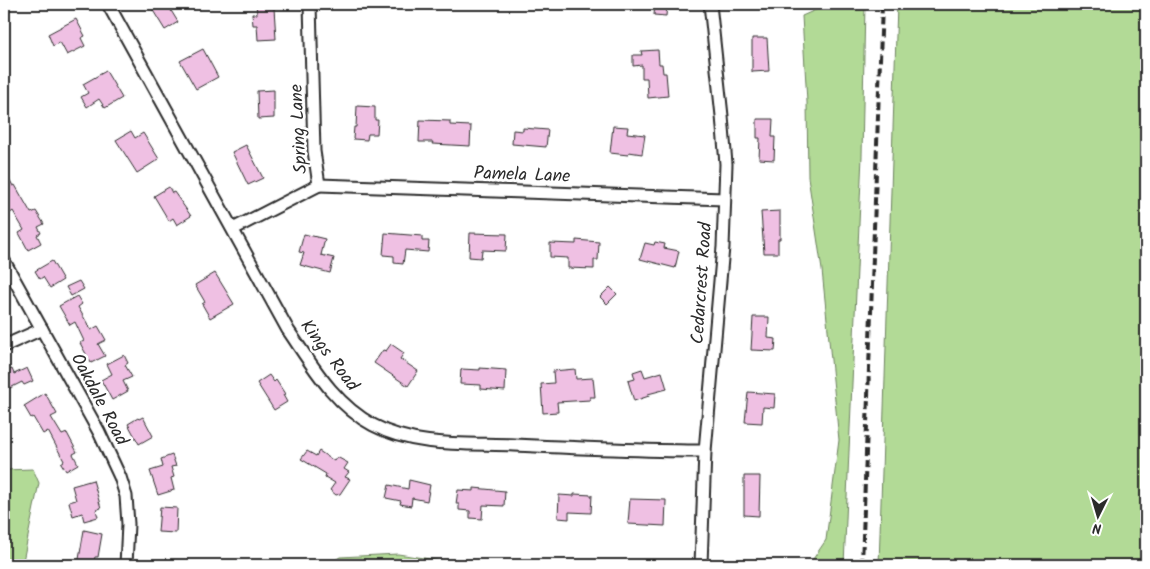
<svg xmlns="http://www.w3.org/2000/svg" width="1150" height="569" font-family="Kalam,sans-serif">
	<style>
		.green { fill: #b2da96; stroke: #6e8260 }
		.building { fill: #efc0e3; stroke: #2b2b2b }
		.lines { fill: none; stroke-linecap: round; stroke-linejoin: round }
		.street-casing { stroke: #2b2b2b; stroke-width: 15 }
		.street { stroke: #fff; stroke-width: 11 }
		.rail { stroke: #2b2b2b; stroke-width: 4; stroke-dasharray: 8 4; stroke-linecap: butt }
		.labels { text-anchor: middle; stroke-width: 5; stroke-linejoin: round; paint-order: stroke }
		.street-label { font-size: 18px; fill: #2b2b2b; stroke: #fff }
	</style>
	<rect width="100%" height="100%" fill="#fff"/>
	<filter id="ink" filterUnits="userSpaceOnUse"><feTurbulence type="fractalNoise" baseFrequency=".02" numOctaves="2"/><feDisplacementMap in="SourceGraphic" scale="10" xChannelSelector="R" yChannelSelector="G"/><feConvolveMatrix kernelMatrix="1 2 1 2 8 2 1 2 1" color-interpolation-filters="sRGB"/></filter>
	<g filter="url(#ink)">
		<g class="green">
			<polygon points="829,4 865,4 862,156 844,565 809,565 826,540 839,440 822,270 808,177 807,102 802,16"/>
			<polygon points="897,4 1146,4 1146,565 879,565"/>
			<polygon points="33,469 39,483 23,561 22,565 4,565 4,470"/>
			<polygon points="398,554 467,565 327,565 340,557"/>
		</g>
		<g class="building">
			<polygon points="149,4 167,4 178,22 165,30"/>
			<polygon points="256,4 268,4 268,8 274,8 276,39 258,40 257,25 253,25 252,14 257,14"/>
			<polygon points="655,4 667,4 666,16 654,15"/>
			<polygon points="76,19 85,36 81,38 85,46 67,55 60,42 53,46 48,34"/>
			<polygon points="752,38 767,38 769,71 752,72"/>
			<polygon points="203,49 218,77 196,89 180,61"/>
			<polygon points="658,50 659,64 662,64 663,73 666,73 668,96 648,98 647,78 642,78 642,65 633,66 633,55 642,55 641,51"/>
			<polygon points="106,71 122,98 105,108 99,99 87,107 81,97 88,93 83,84"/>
			<polygon points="274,90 274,118 258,119 257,91"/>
			<polygon points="357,106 375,107 375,120 378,120 377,134 368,134 367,140 353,139 354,127 356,127"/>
			<polygon points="757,119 773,119 772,137 775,137 774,160 759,159 760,138 757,138"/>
			<polygon points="420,120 450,121 450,125 471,126 470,146 432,144 433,142 419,142"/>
			<polygon points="613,126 628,127 627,133 645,135 642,154 629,152 628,155 610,153"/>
			<polygon points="523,128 548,130 546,147 512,144 513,130 523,131"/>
			<polygon points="131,131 135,138 143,133 159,159 137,173 116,140"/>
			<polygon points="246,145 263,178 248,185 232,152"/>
			<polygon points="4,169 13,186 15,185 31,213 36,211 44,224 38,227 41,233 37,235 41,243 28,250 19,233 24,230 13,211 9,214 4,205"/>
			<polygon points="169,187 172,193 174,192 191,216 177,225 173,218 169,221 154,196"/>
			<polygon points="780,211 780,239 778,239 778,253 764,253 761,212"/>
			<polygon points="385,233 422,236 422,241 429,241 428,252 405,250 403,264 394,263 394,256 383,255"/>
			<polygon points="470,233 507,234 506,251 482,250 481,258 469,257"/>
			<polygon points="304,234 325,239 321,255 334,258 330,273 300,265 304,253 299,252"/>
			<polygon points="576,240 599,242 598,260 594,260 594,269 568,268 568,258 550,257 550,243 576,244"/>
			<polygon points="655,242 665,244 664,248 679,251 675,268 640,259 645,243 654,245"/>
			<polygon points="52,261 63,280 50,288 43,277 40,279 35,271"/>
			<polygon points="215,273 234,304 210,318 202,304 205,302 195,285"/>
			<polygon points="79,281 84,289 71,296 66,287"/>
			<polygon points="610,287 617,294 607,304 600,297"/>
			<polygon points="77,296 82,304 78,307 91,330 98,326 106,340 98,344 105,356 91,363 80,343 84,341 75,322 70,325 59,306"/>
			<polygon points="753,317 769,317 768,338 776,339 775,351 751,350"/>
			<polygon points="391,344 404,353 400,359 418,371 408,386 374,363 383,350 386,351"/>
			<polygon points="124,355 128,363 125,365 132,377 123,381 128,391 112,400 101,380 112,374 107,364"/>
			<polygon points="27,368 33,381 24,385 22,382 4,391 4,372 12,369 14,374"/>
			<polygon points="480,368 506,370 505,391 481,389 481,385 460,384 461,369 480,370"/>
			<polygon points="575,369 576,379 593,378 595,397 590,397 590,400 557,402 558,412 543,413 541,384 554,383 553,371"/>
			<polygon points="642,369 645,377 662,372 667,389 648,394 649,396 634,401 628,381 635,379 633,372"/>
			<polygon points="269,375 274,382 276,380 285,394 283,395 287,402 274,410 257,383"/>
			<polygon points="748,392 775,394 774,408 763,407 762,423 745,422"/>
			<polygon points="45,393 57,414 51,417 62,435 67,433 77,452 73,454 78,464 66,471 61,463 64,461 48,431 43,434 33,417 31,418 24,406"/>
			<polygon points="143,417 153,436 139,444 128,424 138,418 139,419"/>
			<polygon points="307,451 316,456 319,451 334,461 337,457 348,463 344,469 349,472 345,477 350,479 340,494 336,495 330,490 335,483 325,477 326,474 301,459"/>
			<polygon points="172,455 176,466 171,467 174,477 171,478 174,490 158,495 150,471 163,467 161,459"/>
			<polygon points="744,476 760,476 759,516 744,515"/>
			<polygon points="93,480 101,508 96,510 98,517 84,521 82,513 73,516 69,502 76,500 72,486"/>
			<polygon points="409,480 430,485 427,501 412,498 411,506 400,504 401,501 386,498 389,485 408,489"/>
			<polygon points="474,488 505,491 504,506 483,505 482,519 470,518 470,511 459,510 459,504 456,504 458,490 474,491"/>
			<polygon points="574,494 592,495 591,513 569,512 569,519 558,518 559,495 574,496"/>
			<polygon points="630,499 666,500 665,526 628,524"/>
			<polygon points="160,507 177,508 176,533 158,532"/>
			<polygon points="84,530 102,534 98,557 95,557 93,565 78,565"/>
		</g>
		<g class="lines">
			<g class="street-casing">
				<g id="street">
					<path d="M108,4l180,326c24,35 46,74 85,95 43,23 95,18 142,20 63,3 127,6 190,6"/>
					<polyline points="319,185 724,199"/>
					<polyline points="233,229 319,185 314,151 310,4"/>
					<polyline points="4,261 99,432 120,477 126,496 128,524 126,565"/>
					<polyline points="4,346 42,329"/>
					<polyline points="701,565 705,451 723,247 726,164 722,116 710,4"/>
				</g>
			</g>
			<use href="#street" class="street"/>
			<polyline class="rail" points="862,565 882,4"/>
		</g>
	</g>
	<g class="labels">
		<g class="street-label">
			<text transform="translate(298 129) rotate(-93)" y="6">Spring Lane</text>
			<text transform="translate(522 174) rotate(2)" y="6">Pamela Lane</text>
			<text transform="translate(701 283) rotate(-86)" y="6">Cedarcrest Road</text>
			<text transform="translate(330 355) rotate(53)" y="6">Kings Road</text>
			<text transform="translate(100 399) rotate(62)" y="6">Oakdale Road</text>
		</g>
	</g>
	<rect width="1150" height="569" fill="none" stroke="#fff" stroke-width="20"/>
	<rect x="10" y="10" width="1130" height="549" fill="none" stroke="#2b2b2b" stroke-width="2" filter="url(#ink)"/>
	<g transform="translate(1098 516) rotate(185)" stroke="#ffffff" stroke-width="4" paint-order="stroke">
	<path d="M0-4L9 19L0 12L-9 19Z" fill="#2b2b2b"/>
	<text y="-8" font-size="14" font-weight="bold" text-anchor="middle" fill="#2b2b2b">N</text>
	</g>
</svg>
